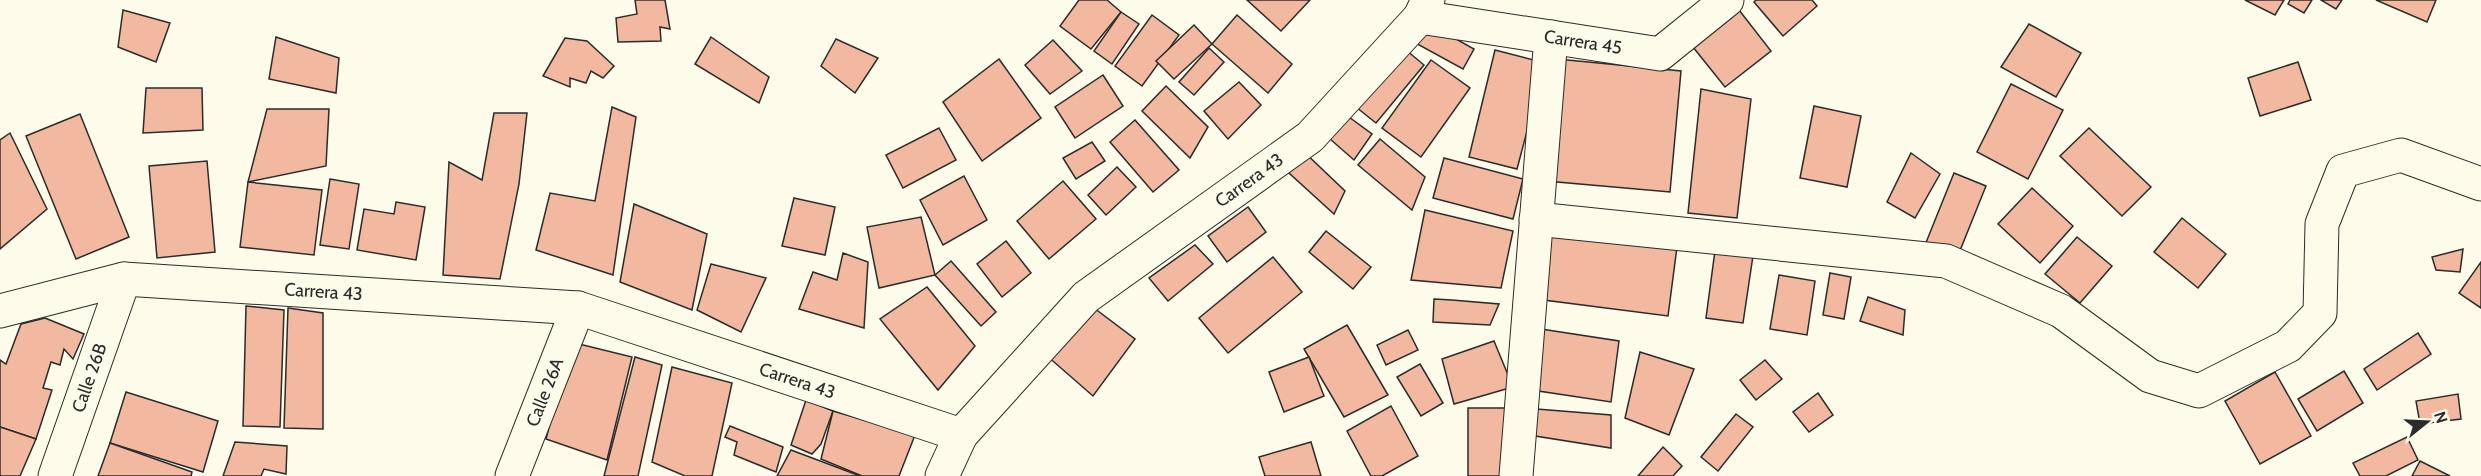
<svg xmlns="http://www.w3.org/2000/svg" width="2481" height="476" font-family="Cabin,sans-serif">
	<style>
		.building { fill: #f2b8a0; stroke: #2b2b2b; stroke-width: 1.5 }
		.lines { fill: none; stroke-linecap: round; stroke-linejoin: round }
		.street-casing { stroke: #2b2b2b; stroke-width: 35 }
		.street { stroke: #fdfbea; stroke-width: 33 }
		.labels { text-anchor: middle; stroke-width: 4.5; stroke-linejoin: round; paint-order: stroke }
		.street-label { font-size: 18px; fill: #2b2b2b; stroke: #fdfbea }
	</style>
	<rect width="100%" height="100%" fill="#fdfbea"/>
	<g class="building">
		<polygon points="635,0 665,0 670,29 660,27 661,41 618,42 616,18 637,14"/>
		<polygon points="1079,0 1107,0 1121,12 1091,49 1060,26"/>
		<polygon points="1247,0 1310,0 1281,31"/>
		<polygon points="1756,0 1812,0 1817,6 1783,36 1754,2"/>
		<polygon points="2245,0 2284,0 2275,15"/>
		<polygon points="2290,0 2312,0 2304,13 2288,4"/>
		<polygon points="2321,0 2342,0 2336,9"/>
		<polygon points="2376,0 2436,0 2427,22"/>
		<polygon points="123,10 170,23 156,62 118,47"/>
		<polygon points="1739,10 1771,51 1725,87 1693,47"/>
		<polygon points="1121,12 1139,24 1112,64 1094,51"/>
		<polygon points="1152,15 1179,35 1142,86 1115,66"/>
		<polygon points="1237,15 1292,64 1268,93 1212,44"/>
		<polygon points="1422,20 1474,49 1463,69 1410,40"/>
		<polygon points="2029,24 2081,53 2056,97 2001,67"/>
		<polygon points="1194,25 1212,44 1174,79 1156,61"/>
		<polygon points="276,37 339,58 336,93 269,79"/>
		<polygon points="711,37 769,77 759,103 695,64"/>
		<polygon points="565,38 587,41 614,66 603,78 591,71 586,83 570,78 570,87 543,76"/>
		<polygon points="836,39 878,58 855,93 821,66"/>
		<polygon points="1053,40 1082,71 1050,94 1025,65"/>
		<polygon points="1400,45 1424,65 1376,123 1351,103"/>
		<polygon points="1209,48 1224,62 1194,95 1179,82"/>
		<polygon points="1495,50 1545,63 1517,169 1469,157"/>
		<polygon points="999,59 1041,118 982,161 943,102"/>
		<polygon points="1557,59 1681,71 1670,192 1546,181"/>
		<polygon points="1431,60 1470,88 1421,157 1382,128"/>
		<polygon points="2298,62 2311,100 2260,116 2248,78"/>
		<polygon points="1103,75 1123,106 1075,138 1055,107"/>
		<polygon points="1239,82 1261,105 1228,139 1204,111"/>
		<polygon points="2011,84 2063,110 2028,179 1977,152"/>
		<polygon points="1166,86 1208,127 1190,158 1142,111"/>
		<polygon points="146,88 202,88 203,130 143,133"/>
		<polygon points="1701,89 1751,99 1737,218 1688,213"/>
		<polygon points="1814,106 1861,116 1847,187 1800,178"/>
		<polygon points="612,107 636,117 613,275 536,250 550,193 595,201"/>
		<polygon points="267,109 329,109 326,166 248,182"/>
		<polygon points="1338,109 1372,134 1354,160 1322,132"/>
		<polygon points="494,113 527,113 519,184 500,279 443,275 449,162 482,180"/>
		<polygon points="80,114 129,237 76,259 26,136"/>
		<polygon points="1135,120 1179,170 1153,192 1110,142"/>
		<polygon points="939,128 956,160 903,188 886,155"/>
		<polygon points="2089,128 2151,187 2122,216 2060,156"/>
		<polygon points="10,133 47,209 0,249 0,140"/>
		<polygon points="1380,139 1425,177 1412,210 1358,165"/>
		<polygon points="1092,142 1105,161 1076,179 1063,158"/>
		<polygon points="1300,148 1345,191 1334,214 1278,163"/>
		<polygon points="1911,153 1940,174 1915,218 1887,202"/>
		<polygon points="1444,158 1523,179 1513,219 1433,198"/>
		<polygon points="207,161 215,252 157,258 149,166"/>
		<polygon points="1117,167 1136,187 1106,215 1088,195"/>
		<polygon points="1954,173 1986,186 1957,258 1925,245"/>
		<polygon points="964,176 987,220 943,245 920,200"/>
		<polygon points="330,179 359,184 349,249 320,245"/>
		<polygon points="1063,181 1096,219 1049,259 1017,221"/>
		<polygon points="248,182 322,190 314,255 240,247"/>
		<polygon points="2032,188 2073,226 2040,263 1998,224"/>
		<polygon points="794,198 835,207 825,255 782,246"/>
		<polygon points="396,202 425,207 416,260 357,250 364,209 394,214"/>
		<polygon points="634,204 707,234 692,310 620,282"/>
		<polygon points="1248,207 1266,232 1227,262 1208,236"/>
		<polygon points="1425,210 1513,231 1501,288 1411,280"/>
		<polygon points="921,217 935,275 879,288 867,227"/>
		<polygon points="2182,218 2226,254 2198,288 2154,252"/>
		<polygon points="1545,230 1677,247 1668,316 1536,299"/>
		<polygon points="1326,231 1371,267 1353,289 1309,252"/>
		<polygon points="2077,237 2112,266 2080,303 2045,274"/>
		<polygon points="1006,241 1031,273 1002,297 977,264"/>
		<polygon points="1716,243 1754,249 1743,323 1706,318"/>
		<polygon points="1195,245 1213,264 1168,301 1149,278"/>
		<polygon points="2463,249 2460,272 2436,270 2432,257"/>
		<polygon points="843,253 868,262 864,328 799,309 813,272 837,280"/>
		<polygon points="1273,257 1302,292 1228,353 1199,318"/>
		<polygon points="951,261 996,312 981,326 935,275"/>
		<polygon points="2481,262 2481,308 2459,293"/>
		<polygon points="711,264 766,278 741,332 697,310"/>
		<polygon points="1830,273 1851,277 1844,319 1823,315"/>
		<polygon points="1779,275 1815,281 1807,335 1770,329"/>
		<polygon points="927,287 975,346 938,390 880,319"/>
		<polygon points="1868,297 1905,310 1903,335 1860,321"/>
		<polygon points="1434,299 1452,300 1499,304 1490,325 1433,322"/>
		<polygon points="1090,305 1135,339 1093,396 1046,355"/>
		<polygon points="246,306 284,310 280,427 243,426"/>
		<polygon points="288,308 323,313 323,429 284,428"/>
		<polygon points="45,318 84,334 73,359 64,349 60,365 51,362 43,388 52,390 36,439 0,427 0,360 6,364 21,324"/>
		<polygon points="1347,325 1388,395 1344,417 1304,349"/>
		<polygon points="1541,329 1619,341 1611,402 1532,390"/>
		<polygon points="1408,330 1418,350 1386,365 1377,345"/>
		<polygon points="2418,333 2431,354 2377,390 2364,369"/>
		<polygon points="1494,341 1513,387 1454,404 1442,359"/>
		<polygon points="571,342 632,357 607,460 546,439"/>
		<polygon points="1640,352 1694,369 1669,435 1625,418"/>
		<polygon points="635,357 662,365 638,476 604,476"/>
		<polygon points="1309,357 1324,396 1284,412 1269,372"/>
		<polygon points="1765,360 1782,379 1756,400 1740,380"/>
		<polygon points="1420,364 1443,403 1421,416 1397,377"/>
		<polygon points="672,367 732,383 712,476 685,476 652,462"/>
		<polygon points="2344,371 2363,403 2317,431 2298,399"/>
		<polygon points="2275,372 2311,436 2260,464 2225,401"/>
		<polygon points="126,392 218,421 203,472 110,443"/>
		<polygon points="1818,393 1833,415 1809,432 1793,412"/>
		<polygon points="2458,394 2461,419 2420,424 2416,401"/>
		<polygon points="806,400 833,411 821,444 812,454 791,445"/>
		<polygon points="1391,406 1418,456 1382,476 1371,476 1347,431"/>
		<polygon points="1468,408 1508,408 1509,476 1468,476"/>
		<polygon points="1524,408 1611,415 1611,448 1529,435"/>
		<polygon points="833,411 915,435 899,476 862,476 821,459"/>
		<polygon points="1736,414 1753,427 1718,471 1701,457"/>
		<polygon points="730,426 783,447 776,472 734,455 737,442 725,437"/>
		<polygon points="0,427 36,439 20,476 0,476"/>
		<polygon points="2407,437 2418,460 2386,476 2360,476 2353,463"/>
		<polygon points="235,442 287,446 286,474 264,469 261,476 223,476"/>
		<polygon points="1311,442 1321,476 1265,476 1259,457"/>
		<polygon points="110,443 192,472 191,476 98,476"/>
		<polygon points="1663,447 1682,466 1673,476 1638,476"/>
		<polygon points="791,450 860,476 777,476"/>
		<polygon points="2420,461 2450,476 2412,476"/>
	</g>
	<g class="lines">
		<g class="street-casing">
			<g id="street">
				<path id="s1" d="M1420,17l240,37 67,-54"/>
				<polyline points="1536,219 1946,261 2061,311 2150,376 2199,391 2288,346 2320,313 2322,224 2343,171 2401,155 2481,184"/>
				<path id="s2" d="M0,311l124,-32 454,29 383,127"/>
				<path id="s3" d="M55,476l69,-197"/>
				<path id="s4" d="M512,476l66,-168"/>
				<path id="s5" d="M942,476l19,-41 125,-138 224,-160 110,-120 8,-17"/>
				<polyline points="1516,476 1551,37"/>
			</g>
		</g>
		<use href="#street" class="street"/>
	</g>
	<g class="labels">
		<g class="street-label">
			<text dy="6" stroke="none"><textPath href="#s1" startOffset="165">Carrera 45</textPath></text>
			<text dy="6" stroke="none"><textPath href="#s5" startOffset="432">Carrera 43</textPath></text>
			<text dy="6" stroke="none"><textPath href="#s2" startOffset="328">Carrera 43</textPath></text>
			<text dy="6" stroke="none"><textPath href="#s3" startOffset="104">Calle 26B</textPath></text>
			<text dy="6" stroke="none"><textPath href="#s2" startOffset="814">Carrera 43</textPath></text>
			<text dy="6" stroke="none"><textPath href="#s4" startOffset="90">Calle 26A</textPath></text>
		</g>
	</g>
	<g transform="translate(2427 422) rotate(72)" stroke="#fdfbea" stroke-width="4.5" paint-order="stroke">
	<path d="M0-4.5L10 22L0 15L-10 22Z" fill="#2b2b2b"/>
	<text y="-9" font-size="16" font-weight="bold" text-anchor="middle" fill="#2b2b2b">N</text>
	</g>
</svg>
